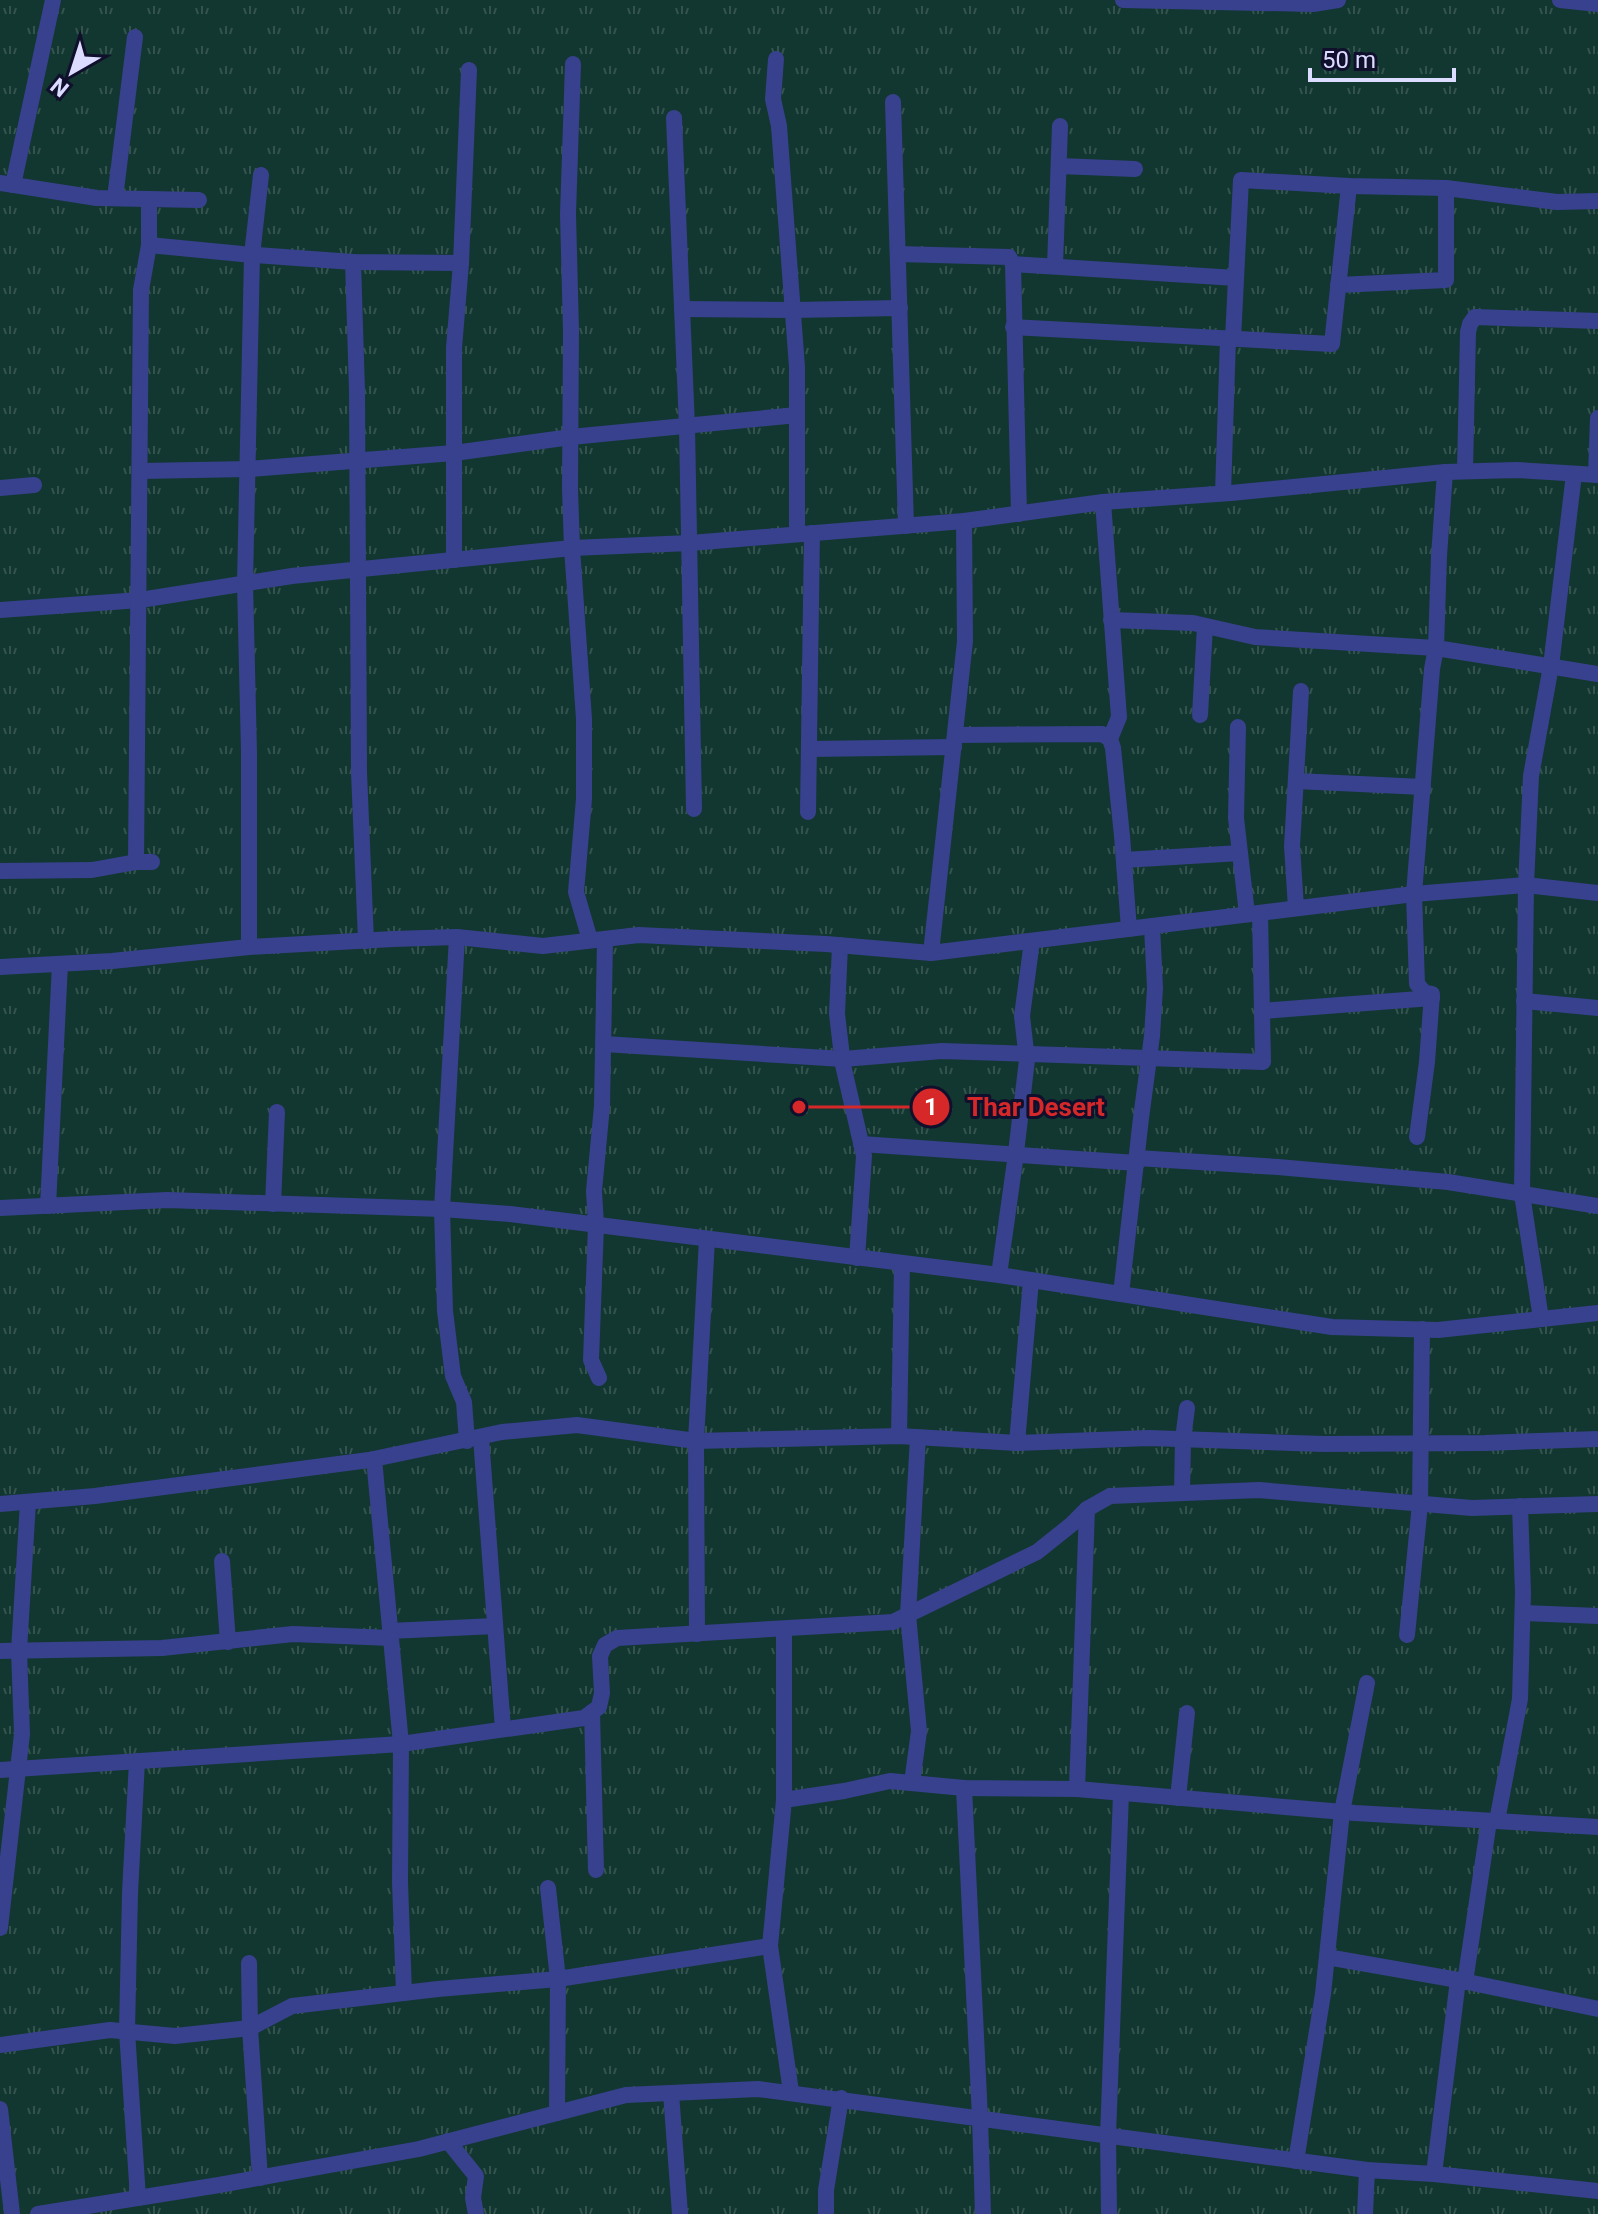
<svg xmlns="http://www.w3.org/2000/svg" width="1598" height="2214" font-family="Roboto,sans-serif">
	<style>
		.grass { fill: url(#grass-tufts) }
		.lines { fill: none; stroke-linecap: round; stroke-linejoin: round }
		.minor { stroke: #38418e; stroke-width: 16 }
		.leader { fill: none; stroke: #d62828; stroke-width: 3 }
		.callout-dot { fill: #d62828; stroke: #10102d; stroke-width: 3 }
		.mark-label { font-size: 24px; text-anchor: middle; font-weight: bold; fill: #fff }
		.callout-label { font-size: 26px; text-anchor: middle; font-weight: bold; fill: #d62828; stroke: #10102d; stroke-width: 6; stroke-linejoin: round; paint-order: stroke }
	</style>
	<defs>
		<pattern id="grass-tufts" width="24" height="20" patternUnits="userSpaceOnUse" patternTransform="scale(2)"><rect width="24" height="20" fill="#123730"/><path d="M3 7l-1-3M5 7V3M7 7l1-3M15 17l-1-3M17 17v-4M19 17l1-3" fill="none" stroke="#34534f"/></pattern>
	</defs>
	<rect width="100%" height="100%" fill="#10102d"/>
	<rect class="grass" x="0" y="0" width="1598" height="2214"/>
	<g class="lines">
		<g class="minor">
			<polyline points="1123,0 1313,4 1338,0"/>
			<polyline points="1560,0 1598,4"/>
			<polyline points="776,59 773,99 779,126 797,367 797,534"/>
			<polyline points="573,64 568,214 571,331 570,489 572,548 584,719 584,799 576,892 590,940"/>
			<polyline points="893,102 906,526"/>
			<polyline points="674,118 687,426 694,809"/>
			<polyline points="1059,166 1135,169"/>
			<polyline points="0,183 97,198 199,200"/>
			<polyline points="13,185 53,0"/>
			<polyline points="115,198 135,37"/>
			<polyline points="149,245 242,254 353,262 461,263"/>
			<polyline points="898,254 1009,257 1013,264 1236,278"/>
			<polyline points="353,262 357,391 359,772 366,941"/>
			<polyline points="1013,264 1019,514"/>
			<polyline points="1055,266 1060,126"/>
			<polyline points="1338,285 1446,280 1446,188"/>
			<polyline points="682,309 793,310 900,308"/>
			<polyline points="1013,327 1332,344 1349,186"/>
			<polyline points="1233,339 1241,180 1349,186 1446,188 1557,202 1598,201"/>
			<polyline points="141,471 249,469 454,453 571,437 797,415"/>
			<polyline points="1465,471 1468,332 1470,324 1475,317 1598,321"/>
			<polyline points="1596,475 1598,418"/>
			<polyline points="0,488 34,485"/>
			<polyline points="1223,493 1228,339"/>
			<polyline points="1103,502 1119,717 1110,739"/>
			<polyline points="454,560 454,348 461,263 469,70"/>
			<polyline points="0,610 140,600 292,576 572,548 690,543 964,521 1103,502 1231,493 1445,472 1517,470 1598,475"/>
			<polyline points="1111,620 1193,623 1255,637 1436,648 1598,674"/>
			<polyline points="1200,715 1205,626"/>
			<polyline points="1238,727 1236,818 1247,914"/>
			<polyline points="956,735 1102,734 1110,739 1113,748 1122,836 1129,929"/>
			<polyline points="809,749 954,747"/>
			<polyline points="1296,781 1423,787"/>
			<polyline points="808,812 812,533"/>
			<polyline points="1124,860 1240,853"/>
			<polyline points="136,862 141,290 149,245 149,199"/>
			<polyline points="0,871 92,870 136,862 152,862"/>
			<polyline points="1296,908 1292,846 1301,691"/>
			<polyline points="457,937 442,1209 445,1311 453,1376 464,1402 467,1441"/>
			<polyline points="840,945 837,1014 843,1065 864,1156 857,1258"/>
			<polyline points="249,947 249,753 245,583 252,255 261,175"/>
			<polyline points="931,953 965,641 964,521"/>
			<polyline points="0,967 112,961 249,947 393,939 457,937 543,946 639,935 826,944 931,953 1414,894 1526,885 1598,893"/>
			<polyline points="1524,1001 1598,1008"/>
			<polyline points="1262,1011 1432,998"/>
			<polyline points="604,1044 843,1059 942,1051 1263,1062 1260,913"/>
			<polyline points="1417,1137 1427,1062 1432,994 1425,993 1417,984 1414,894 1432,669 1436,648 1439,556 1445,472"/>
			<polyline points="861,1144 1137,1163"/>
			<polyline points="1137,1158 1278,1167 1448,1182 1598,1206"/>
			<polyline points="273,1204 277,1112"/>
			<polyline points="48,1206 60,964"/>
			<polyline points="0,1208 167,1200 442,1209 510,1214 999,1275 1332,1327 1438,1330 1598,1313"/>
			<polyline points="999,1275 1015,1161 1027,1060 1022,1016 1032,941"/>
			<polyline points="1121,1294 1141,1118 1152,1036 1155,988 1152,926"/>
			<polyline points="1541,1319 1522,1194 1526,885 1531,776 1551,666 1574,474"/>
			<polyline points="599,1378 591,1360 596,1225 594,1191 602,1106 605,939"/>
			<polyline points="899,1436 902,1264"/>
			<polyline points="481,1438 503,1729"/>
			<polyline points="1017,1443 1031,1280"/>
			<polyline points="374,1459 401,1744 400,1882 404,1993"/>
			<polyline points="1182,1493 1183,1439 1187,1408"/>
			<polyline points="0,1504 95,1496 369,1460 502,1432 577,1425 696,1441 899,1436 1017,1443 1149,1438 1324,1444 1485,1443 1598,1439"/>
			<polyline points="222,1561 228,1642"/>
			<polyline points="1523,1613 1598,1616"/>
			<polyline points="390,1631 495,1626"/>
			<polyline points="697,1634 696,1441 707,1239"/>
			<polyline points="1407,1635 1420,1504 1422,1329"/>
			<polyline points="0,1651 162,1648 293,1634 391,1638"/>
			<polyline points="592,1712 596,1870"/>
			<polyline points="137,1761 130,1893 127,2031 138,2198"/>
			<polyline points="0,1770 401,1744 584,1718 599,1707 602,1693 600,1656 605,1645 617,1638 893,1622 1037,1552 1072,1524 1087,1509 1110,1496 1259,1490 1472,1508 1598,1504"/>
			<polyline points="912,1783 919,1731 908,1615 918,1437"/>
			<polyline points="964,1788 980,2118 983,2214"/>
			<polyline points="1077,1789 1087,1509"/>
			<polyline points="1178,1798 1187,1713"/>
			<polyline points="784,1800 784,1629"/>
			<polyline points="1497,1821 1520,1699 1523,1593 1520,1506"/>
			<polyline points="548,1888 558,1979 557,2113"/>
			<polyline points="0,1928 22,1734 19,1651 28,1502"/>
			<polyline points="1327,1957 1458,1980 1598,2009"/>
			<polyline points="249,1963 250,2028 260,2178"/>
			<polyline points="1465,1982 1489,1821"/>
			<polyline points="0,2045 110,2030 175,2036 250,2028 292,2006 438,1989 558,1979 770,1946"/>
			<polyline points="791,2092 770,1946 784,1800 844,1791 890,1781 964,1788 1077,1789 1355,1813 1598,1827"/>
			<polyline points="671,2093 680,2214"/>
			<polyline points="0,2109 12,2214"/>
			<polyline points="448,2141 476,2176 473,2198 476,2214"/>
			<polyline points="1296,2161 1323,1994 1342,1812 1367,1683"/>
			<polyline points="1434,2174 1458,1980"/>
			<polyline points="38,2214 219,2185 419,2149 626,2095 758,2089 1367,2170 1434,2174 1598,2191"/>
			<polyline points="826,2214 826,2190 841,2098"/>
			<polyline points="1109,2214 1108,2135 1121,1794"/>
			<polyline points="1365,2214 1367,2170"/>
		</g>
	</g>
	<path class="leader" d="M799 1107L931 1107"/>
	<g class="callout-dot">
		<circle cx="799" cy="1107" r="8"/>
		<circle cx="931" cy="1107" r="20"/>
	</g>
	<g class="mark-label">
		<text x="931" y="1115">1</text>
	</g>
	<g class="callout-label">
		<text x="1036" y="1116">Thar Desert</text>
	</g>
	<g transform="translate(72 72) rotate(219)" stroke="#10102d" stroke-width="6" paint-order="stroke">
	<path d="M0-6L14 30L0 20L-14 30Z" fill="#dbdcff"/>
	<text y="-12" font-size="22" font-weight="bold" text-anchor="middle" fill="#dbdcff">N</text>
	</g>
	<path d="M1310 68v12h144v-12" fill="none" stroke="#dbdcff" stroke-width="4"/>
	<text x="1322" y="68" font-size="24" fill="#dbdcff" stroke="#10102d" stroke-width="6" paint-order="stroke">50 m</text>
</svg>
